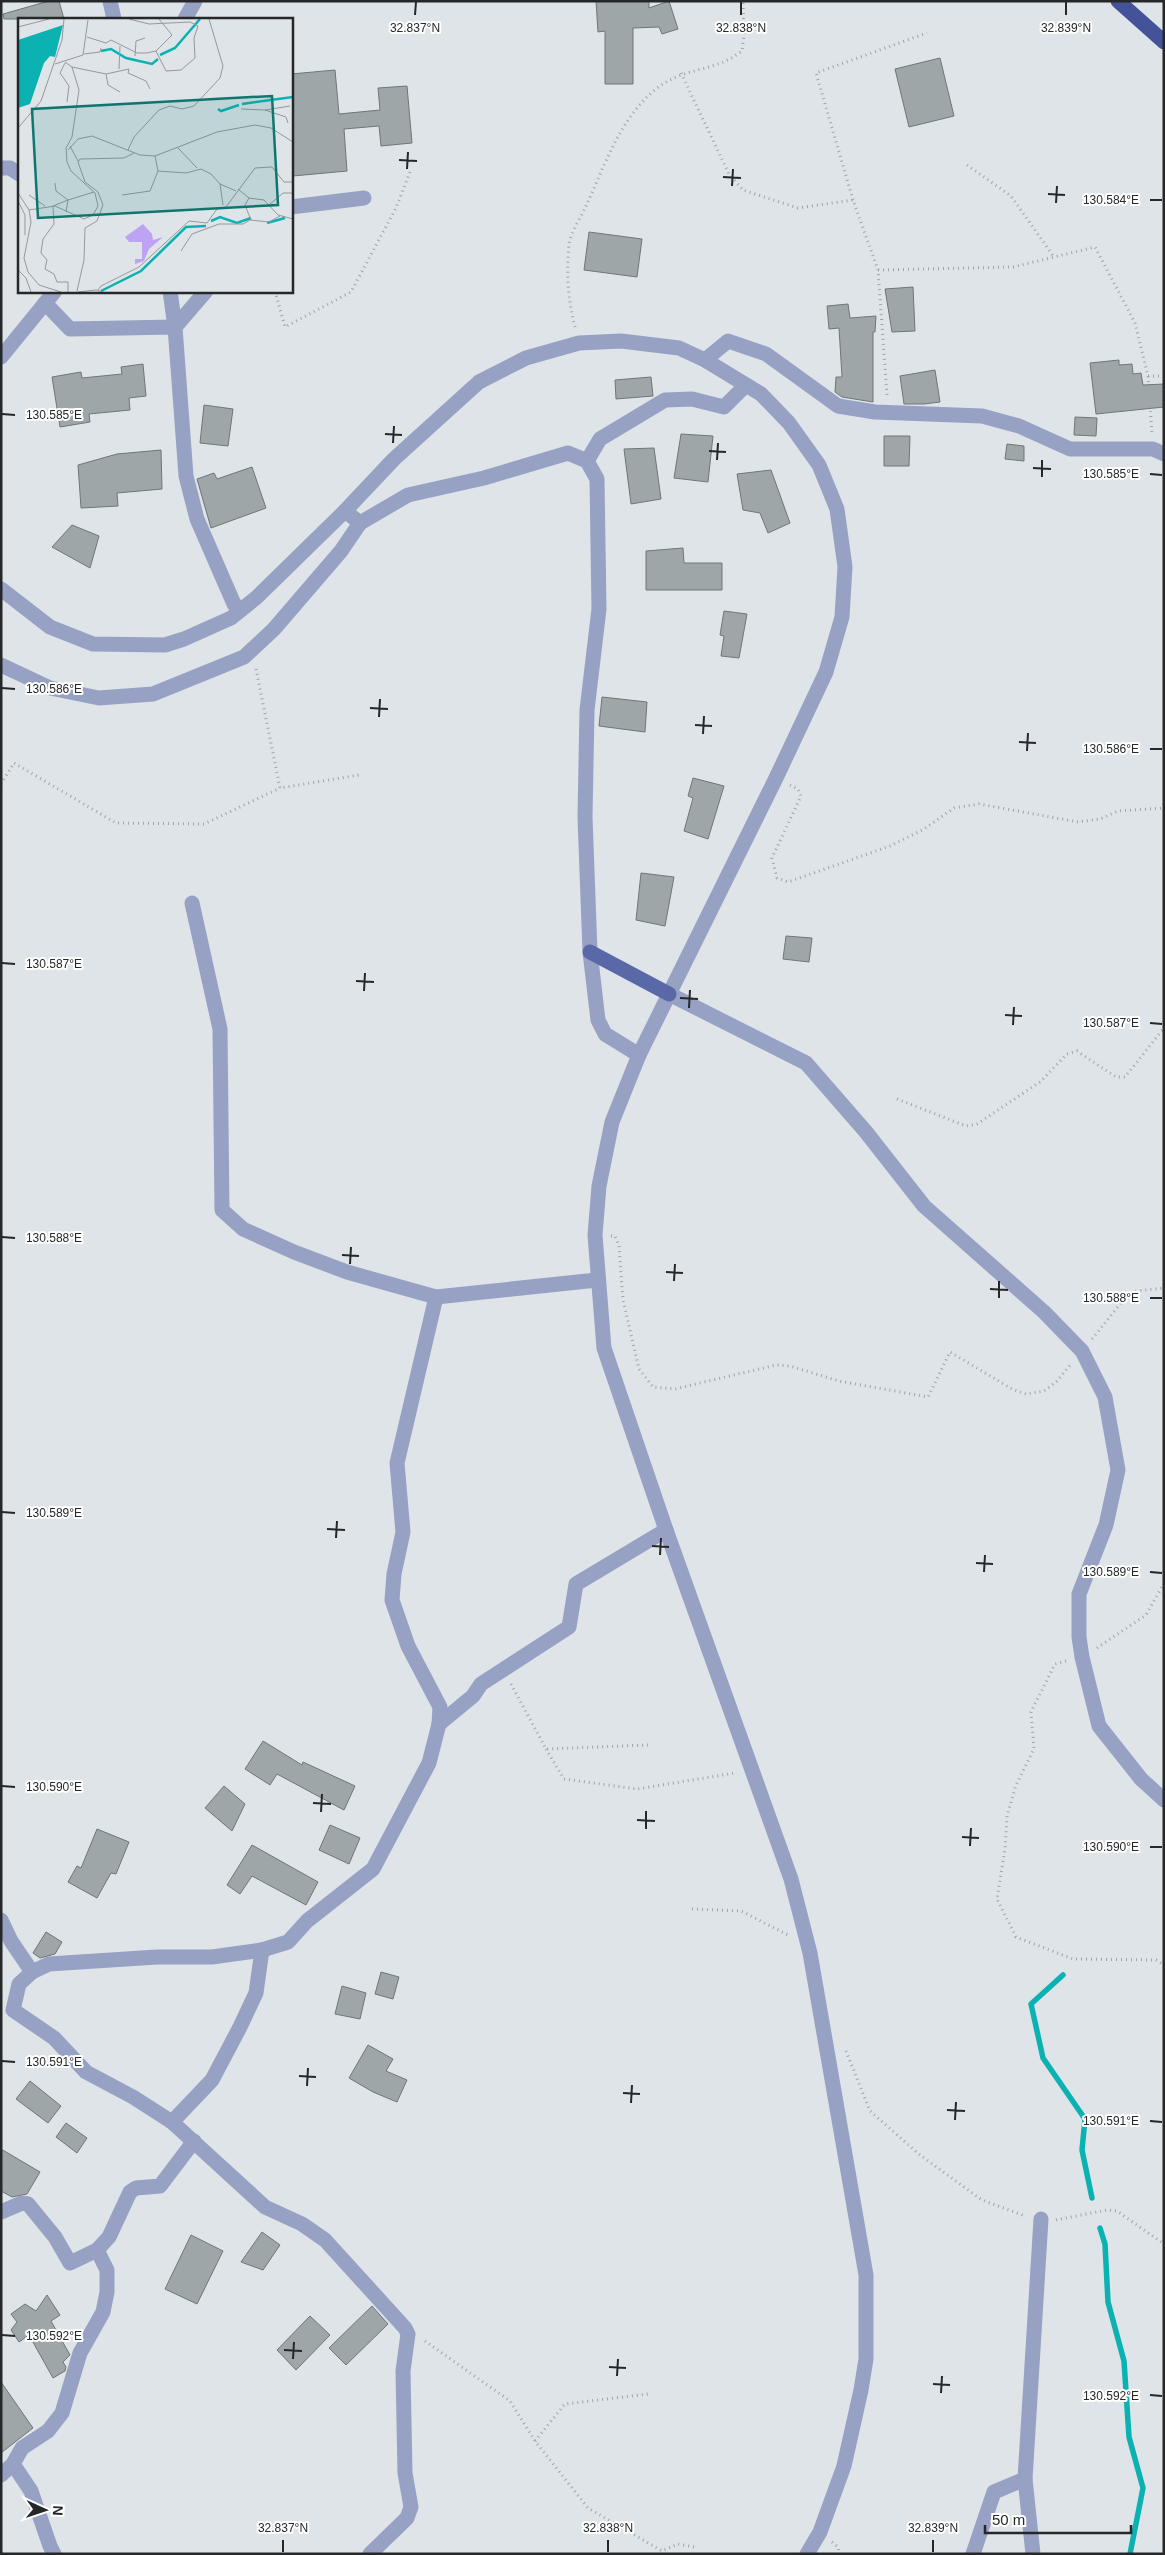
<svg xmlns="http://www.w3.org/2000/svg" width="1165" height="2555" font-family="Arial,sans-serif">
	<style>
		.lines { fill: none; stroke-linecap: round; stroke-linejoin: round }
		.stream { stroke: #0bb2b2; stroke-width: 5.5 }
		.building { fill: #9fa6a8; stroke: #6f7678 }
		.path { stroke: #a0a4a7; stroke-width: 3; stroke-dasharray: 1 4; stroke-linecap: butt }
		.minor { stroke: #97a1c4; stroke-width: 15 }
		.major { stroke: #5968a6; stroke-width: 15 }
		.highway { stroke: #44529a; stroke-width: 15 }
		.ticks { fill: none; stroke: #252728; stroke-width: 2 }
		.inset-river { fill: none; stroke: #0bb2b2; stroke-width: 2.5 }
		.inset-road { fill: none; stroke: #95989c; stroke-width: 1 }
		.view { fill: #0f766e; fill-opacity: 0.15; stroke: #0f766e; stroke-width: 2.5 }
		.inset-edge { fill: none; stroke: #252728; stroke-width: 2.5 }
		.ticks-label { font-size: 12px; text-anchor: middle; fill: #252728; stroke: #fff; stroke-width: 4; stroke-linejoin: round; paint-order: stroke }
	</style>
	<rect width="100%" height="100%" fill="#dfe4e9"/>
	<g class="lines">
		<g class="stream">
			<polyline points="1063,1975 1031,2004 1043,2058 1085,2119 1082,2150 1092,2198"/>
			<polyline points="1100,2228 1105,2244 1108,2302 1124,2361 1129,2437 1143,2488 1130,2554"/>
		</g>
	</g>
	<g class="building">
		<polygon points="49,1 59,1 64,19 4,19 3,14"/>
		<polygon points="596,1 649,1 649,8 669,1 678,29 662,34 659,27 633,28 633,84 605,84 605,31 598,32"/>
		<polygon points="940,58 954,116 909,127 895,69"/>
		<polygon points="335,70 339,114 380,110 378,88 407,86 412,143 381,146 379,126 344,129 347,171 293,176 291,74"/>
		<polygon points="589,232 642,239 637,277 584,270"/>
		<polygon points="913,287 915,331 892,332 885,289"/>
		<polygon points="848,304 850,318 876,316 875,332 873,332 873,402 842,397 835,392 836,377 842,377 839,328 829,329 827,306"/>
		<polygon points="1119,360 1119,365 1132,364 1133,374 1141,373 1143,385 1164,384 1164,407 1096,414 1090,363"/>
		<polygon points="143,364 146,396 129,398 130,410 89,414 90,422 60,427 52,377 81,372 82,378 122,374 121,367"/>
		<polygon points="935,370 940,402 924,404 904,404 900,376"/>
		<polygon points="651,377 653,396 616,399 615,380"/>
		<polygon points="204,405 233,409 228,446 200,443"/>
		<polygon points="1075,417 1097,418 1096,436 1074,435"/>
		<polygon points="681,434 713,436 708,482 674,478"/>
		<polygon points="884,436 910,436 909,466 884,466"/>
		<polygon points="1007,444 1024,446 1024,461 1005,459"/>
		<polygon points="654,448 661,499 631,504 624,449"/>
		<polygon points="161,450 162,489 117,493 118,506 81,508 78,465 117,454"/>
		<polygon points="252,467 266,508 211,528 197,479 214,473 217,479"/>
		<polygon points="771,470 790,523 768,533 760,513 743,510 737,474"/>
		<polygon points="72,525 99,536 90,568 52,547"/>
		<polygon points="683,548 684,563 722,563 722,590 646,590 646,551"/>
		<polygon points="724,611 747,614 739,658 721,656 724,636 720,635"/>
		<polygon points="602,697 647,702 645,732 599,726"/>
		<polygon points="693,778 724,786 708,839 684,831 693,798 688,796"/>
		<polygon points="641,873 674,877 665,926 636,920"/>
		<polygon points="786,936 812,938 809,962 783,959"/>
		<polygon points="263,1741 302,1765 303,1762 355,1786 344,1810 277,1774 270,1785 245,1769"/>
		<polygon points="224,1786 245,1804 232,1831 205,1808"/>
		<polygon points="330,1825 360,1838 349,1864 319,1850"/>
		<polygon points="97,1829 129,1842 116,1874 111,1873 97,1898 68,1882 77,1866 81,1868"/>
		<polygon points="252,1845 318,1882 306,1905 252,1876 240,1894 227,1885"/>
		<polygon points="46,1932 62,1942 55,1954 40,1958 33,1953"/>
		<polygon points="381,1972 399,1977 393,1999 375,1994"/>
		<polygon points="342,1986 366,1993 360,2019 335,2014"/>
		<polygon points="368,2045 393,2059 386,2071 407,2080 397,2102 373,2092 349,2078"/>
		<polygon points="30,2081 61,2106 48,2123 16,2099"/>
		<polygon points="66,2123 87,2138 77,2153 56,2137"/>
		<polygon points="1,2149 40,2172 27,2194 12,2197 1,2191"/>
		<polygon points="262,2232 280,2245 263,2270 241,2262"/>
		<polygon points="191,2235 223,2251 197,2304 165,2289"/>
		<polygon points="47,2295 60,2315 51,2321 70,2355 63,2362 66,2367 65,2371 53,2378 29,2335 19,2342 11,2330 17,2322 11,2314 25,2304 36,2311"/>
		<polygon points="372,2306 388,2324 346,2365 329,2348"/>
		<polygon points="310,2316 330,2335 296,2370 277,2350"/>
		<polygon points="1,2382 33,2428 1,2453"/>
	</g>
	<g class="lines">
		<g class="path">
			<polyline points="681,73 729,174 743,190 798,208 853,200 878,270 887,395"/>
			<polyline points="967,165 1011,196 1054,257"/>
			<polyline points="853,200 816,73 927,33"/>
			<polyline points="878,270 1013,267 1095,247 1135,323 1148,376 1152,433"/>
			<polyline points="275,291 285,327 351,292 396,208 410,172"/>
			<path d="M575,327c-7,-27 -9,-54 -6,-83 2,-12 12,-27 17,-38 19,-41 34,-88 70,-117 29,-23 58,-16 86,-38l2,-16 -1,-34"/>
			<polyline points="1148,376 1164,376"/>
			<polyline points="256,669 280,788 359,775"/>
			<polyline points="1,784 14,763 116,823 204,824 280,788"/>
			<polyline points="790,785 798,789 801,796 772,858 777,878 788,882 890,846 924,829 954,808 979,804 1078,822 1100,819 1118,811 1164,808"/>
			<polyline points="897,1099 966,1126 977,1124 1040,1082 1067,1054 1077,1051 1116,1077 1125,1077 1164,1028"/>
			<polyline points="611,1236 615,1236 619,1246 623,1300 639,1369 653,1387 675,1389 776,1365 790,1366 839,1381 928,1397 950,1352 1012,1389 1026,1394 1044,1391 1057,1381 1070,1365"/>
			<polyline points="1092,1339 1125,1298 1137,1291 1164,1288"/>
			<polyline points="1097,1648 1146,1615 1164,1583"/>
			<polyline points="1066,1661 1055,1664 1031,1712 1034,1749 1016,1785 1007,1816 1005,1849 997,1899 1016,1937 1073,1959 1156,1960 1164,1965"/>
			<polyline points="511,1684 546,1749 648,1745"/>
			<polyline points="546,1749 564,1779 637,1789 735,1773"/>
			<polyline points="692,1909 741,1911 788,1935"/>
			<polyline points="846,2051 870,2111 920,2155 982,2200 1025,2216"/>
			<polyline points="1056,2220 1107,2210 1117,2211 1164,2244"/>
			<polyline points="425,2341 510,2401 535,2441 588,2508 662,2551 678,2544 694,2547"/>
			<polyline points="535,2441 565,2404 648,2394"/>
			<polyline points="832,2542 838,2547 839,2554"/>
		</g>
		<g class="minor">
			<polyline points="110,1 114,19"/>
			<polyline points="185,19 195,1"/>
			<polyline points="1,168 10,168 19,174"/>
			<polyline points="291,207 364,198"/>
			<polyline points="170,291 175,327 206,291"/>
			<polyline points="45,303 70,329 175,327 186,476 197,519 234,604 241,609"/>
			<polyline points="1,357 55,291"/>
			<polyline points="705,360 728,341 766,354 838,406 875,412 982,416 1019,426 1070,449 1153,449 1164,454"/>
			<polyline points="587,461 600,439 665,400 692,399 724,407 746,385"/>
			<polyline points="345,511 360,523 408,495 484,478 568,453 587,461 597,479 599,609 587,710 585,817 590,952 598,1020 605,1034 639,1055"/>
			<polyline points="1,589 50,627 93,644 165,645 184,639 231,618 257,597 345,511 394,459 479,382 526,358 579,343 621,341 679,348 705,360 761,394 789,423 819,465 837,509 845,567 842,617 826,672 776,778 639,1055 612,1122 599,1186 595,1235 604,1348 666,1530 791,1879 810,1953 866,2275 866,2359 861,2390 844,2466 820,2532 807,2554"/>
			<polyline points="1,665 50,688 99,698 153,694 244,657 274,629 341,551 360,523"/>
			<polyline points="192,903 220,1029 222,1210 243,1229 294,1252 347,1272 436,1297 597,1280"/>
			<polyline points="669,994 806,1063 866,1132 924,1206 1044,1312 1082,1351 1105,1397 1118,1470 1106,1525 1079,1594 1079,1637 1082,1657 1099,1726 1141,1779 1164,1800"/>
			<polyline points="439,1724 473,1696 481,1684 569,1627 576,1584 666,1530"/>
			<polyline points="1,1920 11,1941 32,1972 19,1984 13,2010 54,2038 86,2072 133,2097 172,2122 265,2207 302,2224 325,2240 405,2328 408,2334 403,2371 405,2473 411,2507 407,2518 370,2554"/>
			<polyline points="32,1972 49,1964 157,1957 212,1957 262,1950"/>
			<polyline points="172,2122 212,2080 240,2027 256,1993 262,1950 288,1942 307,1921 373,1869 429,1763 439,1724 440,1707 408,1646 392,1600 394,1574 403,1532 397,1463 436,1297"/>
			<polyline points="1,2212 22,2203 28,2204 55,2237 70,2263 97,2250 109,2237 130,2192 136,2188 160,2186 194,2141"/>
			<polyline points="13,2464 31,2491 50,2546 54,2554"/>
			<polyline points="1,2475 13,2464 22,2448 48,2431 62,2413 80,2353 103,2312 107,2292 107,2270 97,2250"/>
			<polyline points="1025,2479 1041,2219"/>
			<polyline points="973,2554 994,2492 1025,2479 1033,2554"/>
		</g>
		<polyline class="major" points="590,952 669,994"/>
		<polyline class="highway" points="1118,1 1164,42"/>
	</g>
	<path class="ticks" d="M415,15l1,-13M741,15v-13M1066,15v-13M399,160l18,1M407,169l1,-17M723,177l18,1M732,186l1,-17M1048,194l17,1M1150,200h12M1056,203l1,-17M2,414l13,1M385,434l17,1M393,443l1,-17M709,451l17,1M717,460l1,-17M1033,468l18,1M1150,474l12,1M1042,477v-17M2,688l13,1M370,708l18,1M379,717l1,-18M695,725l17,1M703,734l1,-18M1019,742l17,1M1150,749h12M1027,751l1,-18M2,963l13,1M356,981l18,1M364,991l1,-18M680,998l18,1M689,1008l1,-18M1005,1015l17,1M1150,1023l12,1M1013,1025l1,-18M2,1237l13,1M342,1255l17,1M350,1264l1,-17M666,1272l17,1M674,1281l1,-17M990,1289l18,1M999,1298v-17M1150,1298h12M2,1512l13,1M327,1529l18,1M336,1538l1,-17M652,1546l17,1M660,1555l1,-17M976,1563l17,1M984,1572l1,-17M1150,1572l12,1M2,1786l13,1M313,1803l18,1M321,1812l1,-18M637,1820l18,1M646,1829v-18M962,1837l17,1M970,1846l1,-18M1150,1847h12M2,2061l13,1M299,2076l17,1M307,2086l1,-18M623,2093l17,1M631,2103l1,-18M947,2110l18,1M955,2120l1,-18M1150,2121l12,1M2,2335l13,1M284,2350l18,1M293,2359l1,-17M609,2367l17,1M617,2376l1,-17M933,2384l17,1M941,2393l1,-17M1150,2395l12,1M283,2552v-12M608,2552v-12M933,2552v-12"/>
	<g transform="translate(18 18)">
		<rect width="275" height="275" fill="#dfe4e9"/>
		<path d="M125,206l9,10 1,6 10,-3 -14,12 -5,12 -9,3v-5h7v-17h-13l-4,-5z" fill="#bea3f4"/>
		<path d="M45,7l-8,32 -5,-1 -6,7 -14,41 -12,4v-68z" fill="#0bb2b2"/>
		<path class="inset-river" d="M83,33l10,-2 15,9 26,6 6,-5M142,37l15,-7 25,-29M224,86l51,-7M200,91l3,2 18,-6M193,203l9,-4 17,6 14,-5M249,205l18,-5M83,273l40,-20 45,-44 20,-1"/>
		<path class="inset-road" d="M111,1l20,5 41,-2 8,4 -4,12 1,20 -14,12 -15,1 -10,-20M0,9l31,-8M69,19l19,6 5,-3 26,13h10l9,-2 16,-16 -13,-16M66,36l16,-2 1,-4M117,38l1,-15 9,-3M47,45l-5,10 9,13 -2,16M37,46l28,-9 5,-35M54,49l34,7 23,-5 -1,4 18,8 4,8M101,51l1,-23M88,56l2,11 12,7M223,91l24,1M270,105l-2,-6 -21,-7 25,-4M0,110l23,-27 21,-61 2,-21M52,128l8,15M160,130l19,20M50,132l10,-11 14,-3 48,19 15,1 62,-24 38,-7 16,3 22,14M110,132l6,-13 25,-27 11,-4 12,3 12,-3 26,-28 3,-12 -14,-47M140,153l28,2 15,-4 10,5 9,10 16,7M67,164l-7,-20 2,-3 44,-1 10,-5M37,165l1,8 12,9 -15,6 1,18 -11,15 -2,14 6,7 -2,9 9,5 3,8h11v10M202,166l3,21M220,171l11,9 15,2 14,15 15,4M0,175l11,17 2,12 -7,36 4,14 11,13 22,7M11,177l16,11M104,177l28,-4 8,-20 -3,-15M231,180l-4,7 6,15M0,183l7,14v20M251,187l14,-12h10M11,192l26,-4 29,13 9,-4 5,-9 -3,-13 -24,-22 -4,-9 -1,-14 6,-11 7,-47 -7,-23 -7,-5M48,194l2,-12 26,-8M189,205l10,-14 9,-2 29,-39 17,-1 12,15h9M163,233l11,-17 27,-10h24l7,-4 19,2 11,-6M0,252l8,8 5,14M80,272l3,-4 38,-19 50,-46 18,2M59,273l7,-31 1,-32 12,-7 6,-16 -5,-13 -13,-10M60,274l18,-2 7,2"/>
		<path class="view" d="M254,78l6,109 -240,13 -6,-109z"/>
		<rect width="275" height="275" class="inset-edge"/>
	</g>
	<g class="ticks-label">
		<text x="415" y="32">32.837°N</text>
		<text x="741" y="32">32.838°N</text>
		<text x="1066" y="32">32.839°N</text>
		<text x="1111" y="204">130.584°E</text>
		<text x="54" y="419">130.585°E</text>
		<text x="1111" y="478">130.585°E</text>
		<text x="54" y="693">130.586°E</text>
		<text x="1111" y="753">130.586°E</text>
		<text x="54" y="968">130.587°E</text>
		<text x="1111" y="1027">130.587°E</text>
		<text x="54" y="1242">130.588°E</text>
		<text x="1111" y="1302">130.588°E</text>
		<text x="54" y="1517">130.589°E</text>
		<text x="1111" y="1576">130.589°E</text>
		<text x="54" y="1791">130.590°E</text>
		<text x="1111" y="1851">130.590°E</text>
		<text x="54" y="2066">130.591°E</text>
		<text x="1111" y="2125">130.591°E</text>
		<text x="54" y="2340">130.592°E</text>
		<text x="1111" y="2400">130.592°E</text>
		<text x="283" y="2532">32.837°N</text>
		<text x="608" y="2532">32.838°N</text>
		<text x="933" y="2532">32.839°N</text>
	</g>
	<rect width="1165" height="2555" fill="none" stroke="#252728" stroke-width="5"/>
	<g transform="translate(45 2510) rotate(93)" stroke="#ffffff" stroke-width="4" paint-order="stroke">
	<path d="M0-4L9 19L0 12L-9 19Z" fill="#252728"/>
	<text y="-8" font-size="14" font-weight="bold" text-anchor="middle" fill="#252728">N</text>
	</g>
	<path d="M985 2525v8h146v-8" fill="none" stroke="#252728" stroke-width="2.5"/>
	<text x="992" y="2525" font-size="15" fill="#252728" stroke="#ffffff" stroke-width="4" paint-order="stroke">50 m</text>
</svg>
